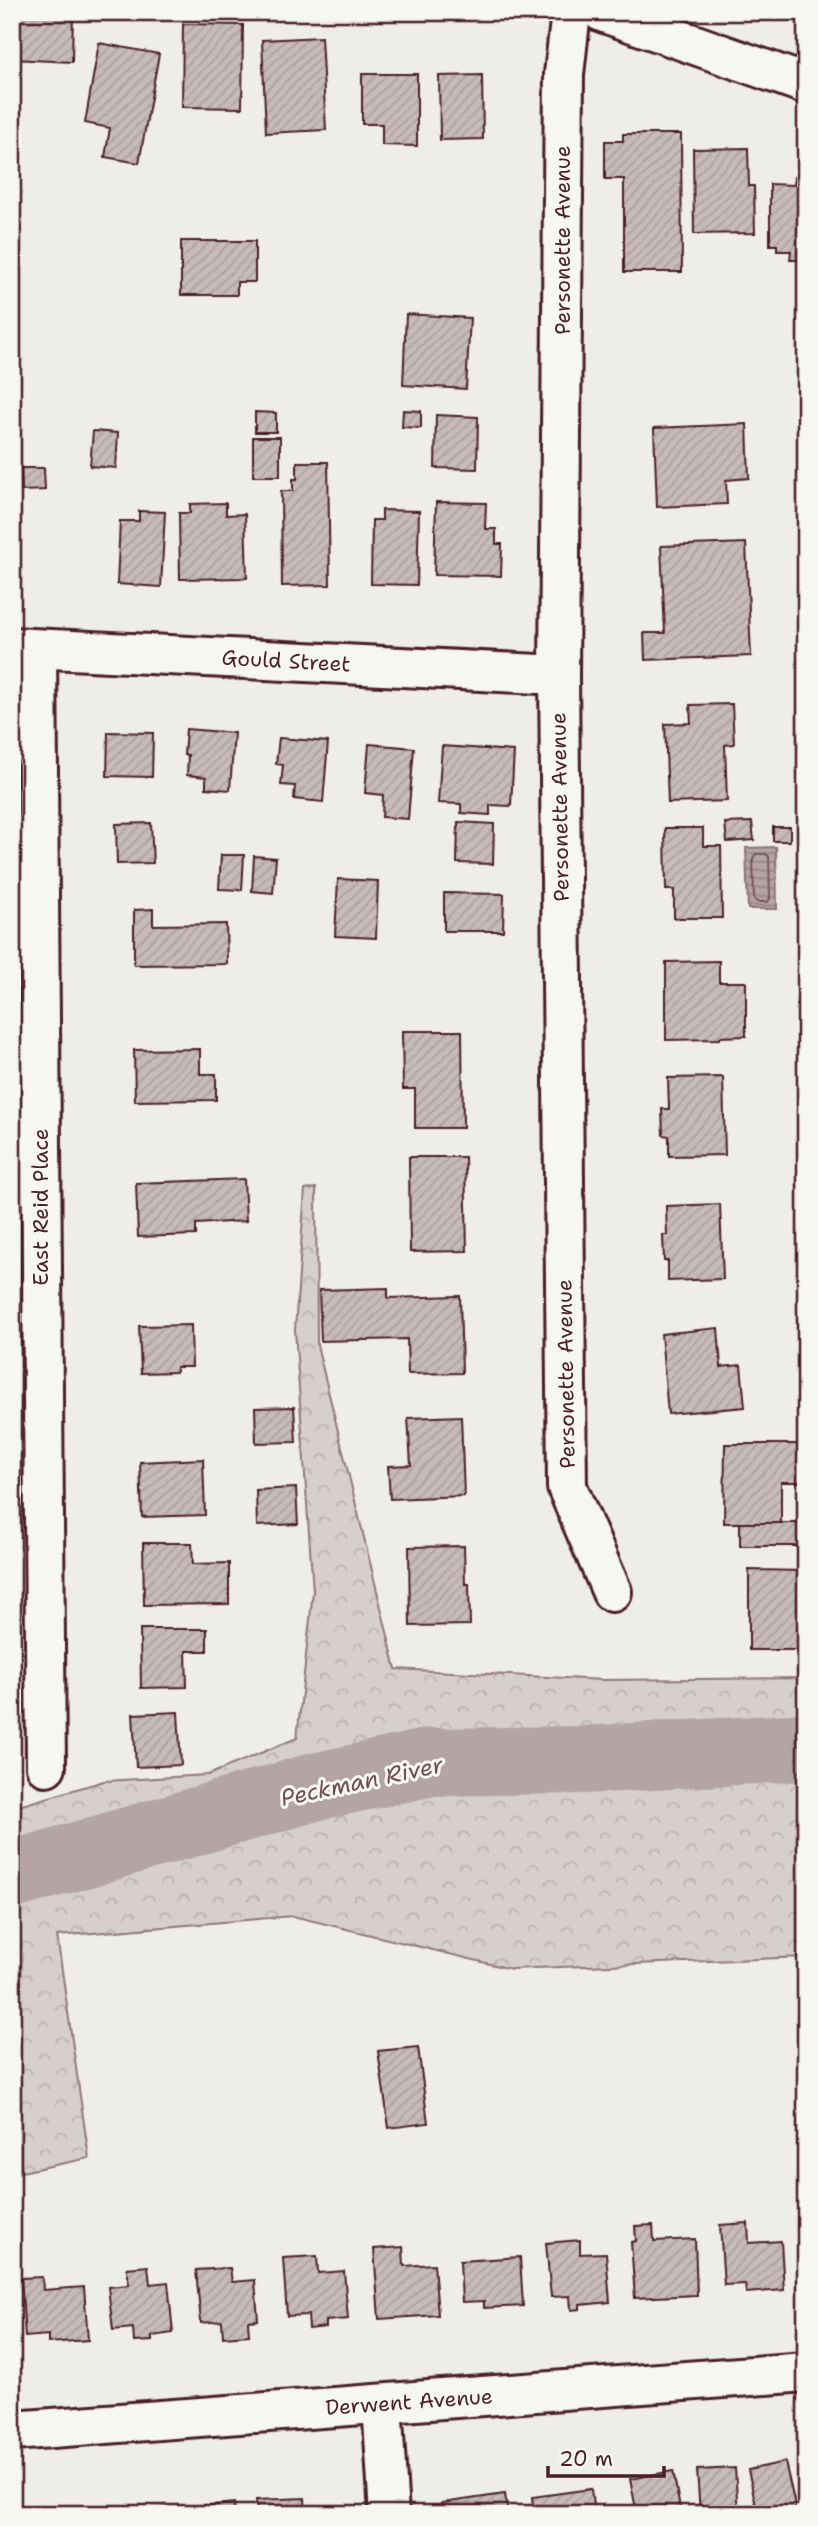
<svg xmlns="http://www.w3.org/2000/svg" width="818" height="2526" font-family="'Shantell Sans',sans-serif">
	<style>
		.forest { fill: url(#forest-crowns); stroke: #90777c; stroke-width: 2 }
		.water { fill: url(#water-rules); stroke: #8a6f74; stroke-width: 2 }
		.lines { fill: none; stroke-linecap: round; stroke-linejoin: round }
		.shore { stroke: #74545c; stroke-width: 2 }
		.river { stroke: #b4a4a5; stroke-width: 68 }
		.building { fill: url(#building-hatch); stroke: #4a1f2b; stroke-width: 2 }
		.minor-casing { stroke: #4a1f2b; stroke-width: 44 }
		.tertiary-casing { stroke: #4a1f2b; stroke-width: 44 }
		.minor { stroke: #f6f6f2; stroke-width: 38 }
		.tertiary { stroke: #f6f6f2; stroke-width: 38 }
		.labels { text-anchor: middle; stroke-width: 6; stroke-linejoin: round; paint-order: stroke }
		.street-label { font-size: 21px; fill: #4a1f2b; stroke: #f6f6f2 }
		.water-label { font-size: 23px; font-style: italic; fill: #6f4e56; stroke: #f6f6f2 }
	</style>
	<defs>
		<pattern id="forest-crowns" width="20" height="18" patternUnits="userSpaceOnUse" patternTransform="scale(1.75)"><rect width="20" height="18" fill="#d7cfce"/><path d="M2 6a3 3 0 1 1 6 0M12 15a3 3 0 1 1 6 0" fill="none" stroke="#bab1b1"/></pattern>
		<pattern id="water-rules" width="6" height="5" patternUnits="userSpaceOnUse" patternTransform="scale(1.75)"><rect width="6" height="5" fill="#b4a4a5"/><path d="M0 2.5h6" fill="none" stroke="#948587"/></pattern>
		<pattern id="building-hatch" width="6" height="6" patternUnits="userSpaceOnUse" patternTransform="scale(1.75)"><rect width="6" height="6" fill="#c6babb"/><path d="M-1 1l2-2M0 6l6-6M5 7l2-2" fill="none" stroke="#ac9fa1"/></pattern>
	</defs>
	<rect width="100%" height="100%" fill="#efedea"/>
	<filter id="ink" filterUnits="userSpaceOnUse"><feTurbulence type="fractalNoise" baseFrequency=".0143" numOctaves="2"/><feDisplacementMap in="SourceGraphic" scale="14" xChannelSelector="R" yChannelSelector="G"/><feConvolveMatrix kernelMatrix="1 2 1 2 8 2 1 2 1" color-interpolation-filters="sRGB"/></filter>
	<g filter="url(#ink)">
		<polygon class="forest" points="316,1188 317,1345 396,1669 603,1680 806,1678 806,1957 511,1969 293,1916 57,1936 89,2158 12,2174 12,1808 104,1781 208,1775 297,1738 313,1591 295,1330 305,1190"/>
		<polygon class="water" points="776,847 777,909 748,909 746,848"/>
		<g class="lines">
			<polygon class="shore" points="756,854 766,854 769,857 770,899 767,902 757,902 754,899 753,858"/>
			<polyline class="river" points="12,1875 314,1787 432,1762 583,1760 806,1747"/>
		</g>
		<g class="building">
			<polygon points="13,12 73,12 72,62 12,59"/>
			<polygon points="183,24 243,25 242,108 182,107"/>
			<polygon points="321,37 326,130 266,133 262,40"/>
			<polygon points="99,43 159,54 139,163 105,157 110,128 85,123"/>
			<polygon points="362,74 417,74 417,146 382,145 382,124 362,124"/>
			<polygon points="482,75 483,139 440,140 439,76"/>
			<polygon points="623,134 681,134 682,272 624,272 624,179 605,179 605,141 623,141"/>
			<polygon points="748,148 749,186 754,186 755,233 694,234 693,149"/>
			<polygon points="795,177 806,177 806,260 790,260 791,251 777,251 777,245 770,245 770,184 794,185"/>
			<polygon points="181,241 255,241 255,282 237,282 237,295 181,295"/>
			<polygon points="12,305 14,305 15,346 12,346"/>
			<polygon points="406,314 470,318 466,389 403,385"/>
			<polygon points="403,410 421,411 421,428 402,427"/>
			<polygon points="255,412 276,413 276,432 255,432"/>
			<polygon points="436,415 478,417 477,469 435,468"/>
			<polygon points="747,424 749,478 726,480 727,504 657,507 654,428"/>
			<polygon points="93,431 118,433 116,468 90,466"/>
			<rect x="253" y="437" width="27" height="39"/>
			<polygon points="297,462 328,462 330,585 282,586 281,491 293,491 293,479 297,479"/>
			<polygon points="802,462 806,462 806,510 805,510"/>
			<polygon points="21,468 44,468 45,490 22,491"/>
			<polygon points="436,502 486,503 485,529 496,529 496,544 502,544 501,576 434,575"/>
			<polygon points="226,503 226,515 245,514 247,578 180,579 179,513 190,513 190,504"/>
			<polygon points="382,510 419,511 417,585 371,584 372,520 382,520"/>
			<polygon points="139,511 165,512 161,587 117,584 120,521 139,521"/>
			<polygon points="746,543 751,656 645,660 644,633 665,633 661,546"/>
			<polygon points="732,704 734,744 725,745 727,801 668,803 665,724 691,723 690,705"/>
			<polygon points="186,729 234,733 230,790 206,788 206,777 187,775 188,755 184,755"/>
			<polygon points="108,732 153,733 152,777 107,776"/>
			<polygon points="279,738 328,742 323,802 294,799 295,786 281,785 283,765 276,764"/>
			<polygon points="369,744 414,748 408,819 382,817 383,795 365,793"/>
			<polygon points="442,746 514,751 511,806 490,805 490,815 461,813 461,804 438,803"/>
			<polygon points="458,822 494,824 493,864 457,863"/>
			<polygon points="752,822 754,840 727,842 725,823"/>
			<polygon points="151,823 153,863 117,864 116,824"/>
			<rect x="773" y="827" width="17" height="14"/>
			<polygon points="665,828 703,828 703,846 721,846 722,918 674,918 674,890 666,890"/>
			<polygon points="221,855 244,855 242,890 219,889"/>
			<polygon points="254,856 276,858 273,893 252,891"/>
			<polygon points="338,879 378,881 376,938 335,936"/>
			<polygon points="444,893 504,894 503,931 444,931"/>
			<polygon points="153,909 153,925 226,924 227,964 134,965 134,910"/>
			<polygon points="719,961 719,982 746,982 746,1036 720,1037 720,1039 666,1040 666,962"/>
			<polygon points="402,1031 462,1031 463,1128 415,1128 415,1089 403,1089"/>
			<polygon points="200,1049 200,1074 216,1074 216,1100 135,1101 134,1050"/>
			<polygon points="723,1077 725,1155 669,1156 669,1136 663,1135 662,1109 669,1109 668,1078"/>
			<polygon points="409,1157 465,1157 467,1251 410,1252"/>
			<polygon points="244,1179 246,1221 196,1224 196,1235 138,1237 136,1183"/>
			<polygon points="720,1204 723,1279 668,1281 668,1261 664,1261 663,1235 667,1235 666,1206"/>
			<polygon points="388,1288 388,1298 460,1296 462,1373 408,1374 407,1339 321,1341 319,1290"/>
			<polygon points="191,1325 192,1367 176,1367 176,1372 141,1373 139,1326"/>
			<polygon points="718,1328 721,1367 741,1365 745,1407 668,1414 661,1334"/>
			<polygon points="294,1407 296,1442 256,1443 255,1408"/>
			<polygon points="461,1416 464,1496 390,1499 388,1466 411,1465 408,1418"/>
			<polygon points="725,1444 806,1444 806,1482 781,1482 781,1523 724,1523"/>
			<polygon points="203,1459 205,1515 142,1517 140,1462"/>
			<polygon points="296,1488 298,1524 257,1526 256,1490"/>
			<rect x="740" y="1523" width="66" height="23"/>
			<polygon points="143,1543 192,1543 193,1564 229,1563 229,1604 144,1605"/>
			<polygon points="464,1546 465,1584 469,1584 470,1625 410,1626 409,1547"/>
			<polygon points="749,1570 805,1571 804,1650 749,1650"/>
			<polygon points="140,1629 207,1629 207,1651 186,1651 187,1687 141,1688"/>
			<polygon points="178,1712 181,1765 136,1767 133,1714"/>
			<polygon points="418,2047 428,2123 389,2128 378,2051"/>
			<polygon points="748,2223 749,2243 781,2241 784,2290 746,2293 745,2284 724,2285 720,2225"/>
			<polygon points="653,2225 654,2241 695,2239 697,2295 635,2298 631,2242 636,2241 635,2226"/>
			<polygon points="580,2240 580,2254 606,2253 610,2302 580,2305 580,2309 571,2310 570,2296 551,2297 546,2243"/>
			<polygon points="403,2247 404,2266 434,2264 438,2315 379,2319 374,2249"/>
			<polygon points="317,2256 318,2273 344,2271 348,2319 326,2321 326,2327 309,2329 308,2315 287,2316 283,2258"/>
			<polygon points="520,2257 523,2306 484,2308 484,2301 462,2302 460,2261"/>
			<polygon points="148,2266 150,2284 168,2282 173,2333 152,2336 152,2341 134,2342 133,2328 113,2330 108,2287 129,2285 127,2268"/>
			<polygon points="230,2268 232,2282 255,2280 258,2320 248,2321 249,2335 223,2337 222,2321 201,2323 196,2270"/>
			<polygon points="42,2277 43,2290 84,2287 88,2340 48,2343 48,2335 25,2337 21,2278"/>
			<polygon points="785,2462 797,2514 758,2514 748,2470"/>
			<polygon points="735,2468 738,2514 700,2514 697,2470"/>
			<polygon points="673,2471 681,2514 637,2514 630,2479"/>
			<polygon points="591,2489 594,2514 534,2514 532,2497"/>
			<polygon points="505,2494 508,2514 444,2514 442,2503"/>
			<polygon points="305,2498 306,2514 257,2514 256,2500"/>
			<polygon points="234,2503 235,2514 197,2514 197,2507"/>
			<polygon points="171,2507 172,2514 131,2514 131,2511"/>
		</g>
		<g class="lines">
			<g class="minor-casing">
				<g id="minor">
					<polyline points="571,12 564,74 559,675 567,1487 612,1592"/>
					<polyline points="12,647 559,675"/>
					<polyline points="37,649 46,1766"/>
					<polyline points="382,2404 389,2514"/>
					<polyline points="12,2431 806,2372"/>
				</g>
			</g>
			<g class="tertiary-casing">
				<polyline id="tertiary" points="602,12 806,84"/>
			</g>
			<use href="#minor" class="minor"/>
			<use href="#tertiary" class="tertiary"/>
		</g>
	</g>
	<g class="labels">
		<g class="street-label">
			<text transform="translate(563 240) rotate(-90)" y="7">Personette Avenue</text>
			<text transform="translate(286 661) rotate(3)" y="7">Gould Street</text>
			<text transform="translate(560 807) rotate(-91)" y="7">Personette Avenue</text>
			<text transform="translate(41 1207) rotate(-90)" y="7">East Reid Place</text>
			<text transform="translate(566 1374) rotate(-91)" y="7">Personette Avenue</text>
			<text transform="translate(409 2402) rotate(-4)" y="7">Derwent Avenue</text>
		</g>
		<g class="water-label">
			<text transform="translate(362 1781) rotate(-12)" y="8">Peckman River</text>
		</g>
	</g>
	<rect width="818" height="2526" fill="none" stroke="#f6f6f2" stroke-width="42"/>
	<rect x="21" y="21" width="776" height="2484" fill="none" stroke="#4a1f2b" stroke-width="2.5" filter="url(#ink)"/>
	<path d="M548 2466v10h116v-10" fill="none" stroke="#4a1f2b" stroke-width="3.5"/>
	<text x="559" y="2466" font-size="21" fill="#4a1f2b" stroke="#f6f6f2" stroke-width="5" paint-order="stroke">20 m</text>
</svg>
